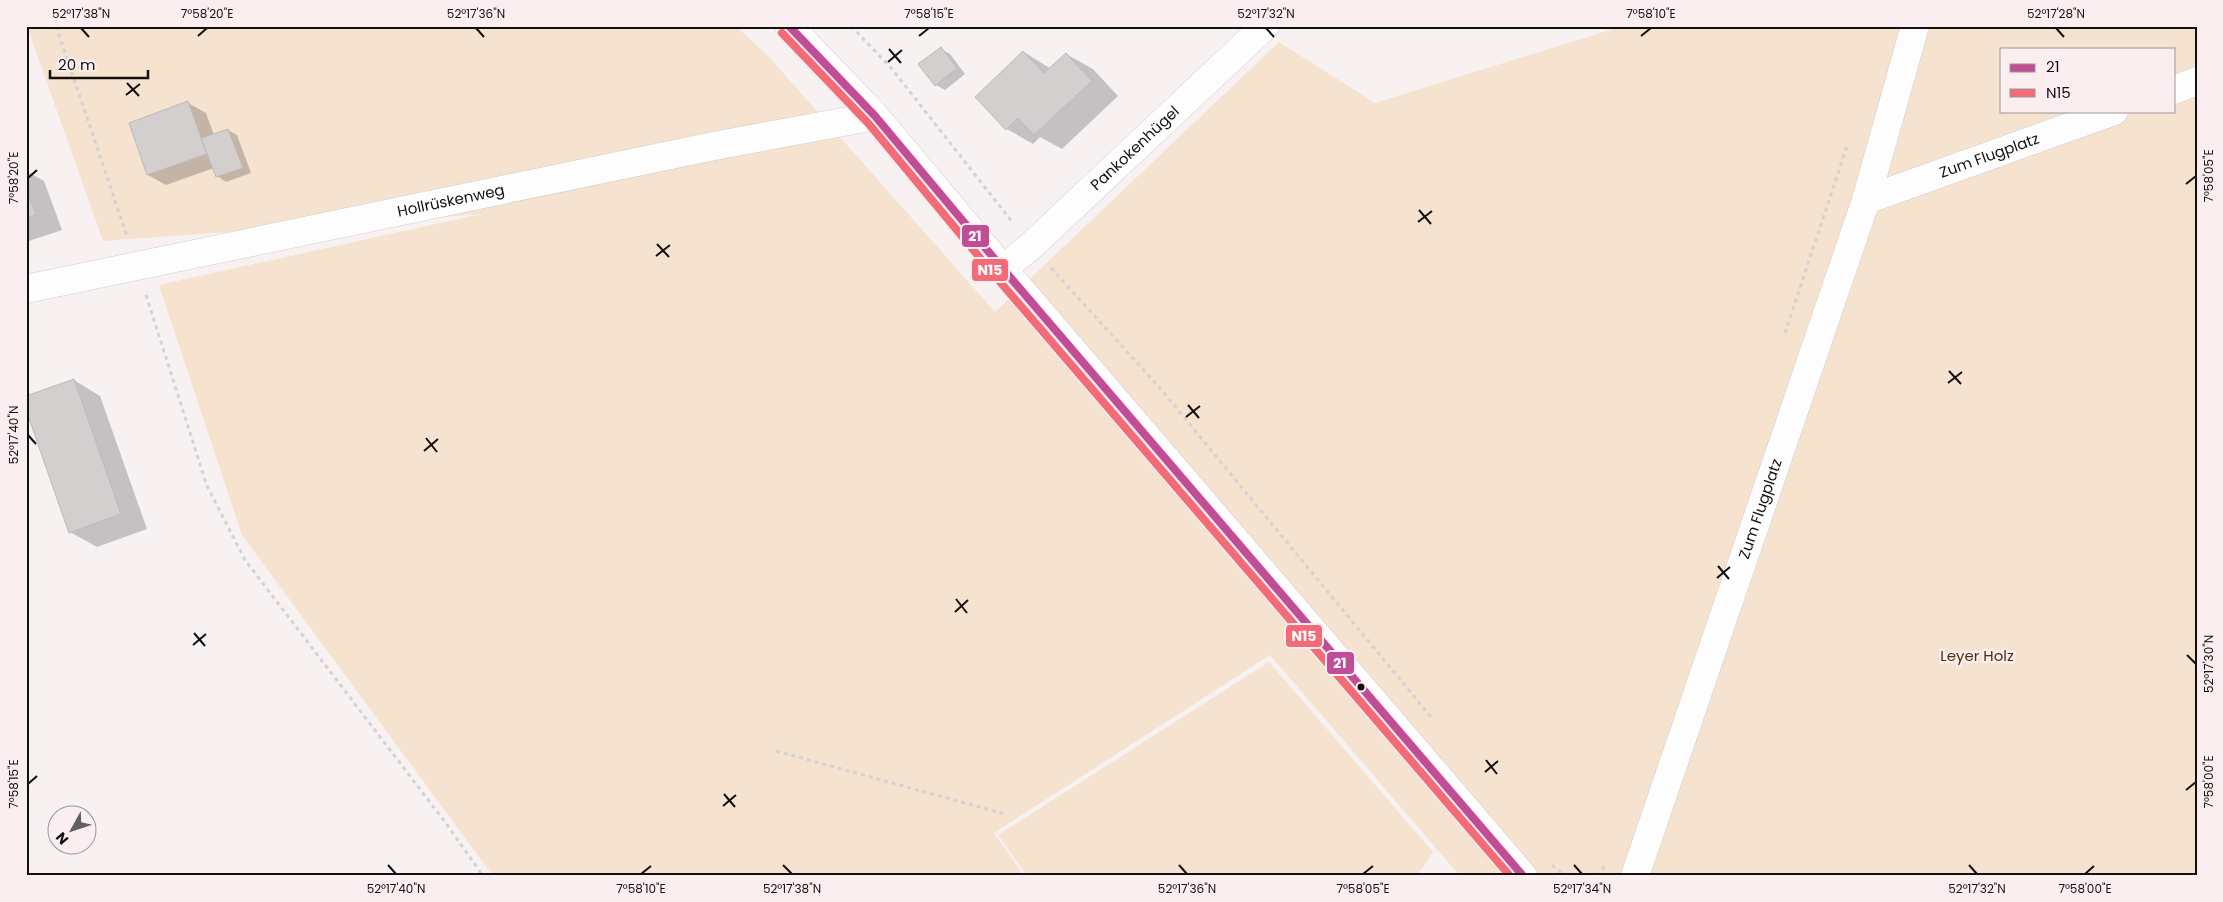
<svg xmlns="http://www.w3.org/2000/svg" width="2223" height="902" font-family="Poppins,sans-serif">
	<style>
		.green { fill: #f5e2cf; fill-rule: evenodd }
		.shadow { fill: #0003 }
		.building { fill: #d3cfcf; stroke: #beb9b9 }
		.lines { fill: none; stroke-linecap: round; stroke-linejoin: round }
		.minor-casing { stroke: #d1cccd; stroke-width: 29 }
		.tertiary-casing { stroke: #d1cccd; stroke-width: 29 }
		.path { stroke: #d4d2d3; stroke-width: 3; stroke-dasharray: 4 4; stroke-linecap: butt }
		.minor { stroke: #fefdfd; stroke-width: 28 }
		.tertiary { stroke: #fefdfd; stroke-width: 28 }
		.bus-1-casing { stroke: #faeef1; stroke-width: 11 }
		.bus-2-casing { stroke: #faeef1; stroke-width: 11 }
		.bus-1 { stroke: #c24d97; stroke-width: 8 }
		.bus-2 { stroke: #f46b78; stroke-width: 8 }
		.ticks { fill: none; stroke: #141010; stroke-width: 2 }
		.bus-dot { fill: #141010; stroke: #faeef1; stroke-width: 2 }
		.labels { text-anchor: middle; stroke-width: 5; stroke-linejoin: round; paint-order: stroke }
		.street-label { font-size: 15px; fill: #141010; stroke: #faeef1 }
		.park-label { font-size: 15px; fill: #4f3002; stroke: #faeef1 }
		.line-badge { stroke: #faeef1; stroke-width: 2 }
		.badge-label { font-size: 14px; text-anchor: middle; font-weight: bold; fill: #fff }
		.neatline { fill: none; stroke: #141010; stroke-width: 2 }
		.ticks-label { font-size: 12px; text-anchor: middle; fill: #141010 }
	</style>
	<rect width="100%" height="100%" fill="#f7f1f2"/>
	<g class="green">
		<path d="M27,26h709l32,30 227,256 284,-270 96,61 248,-77h574v850h-737l-190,-221 -276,178 30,43h-531l-251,-341 -83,-250 322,-71 -378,27zM2002,49h172v62h-172z"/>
		<polygon points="1269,662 1433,852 1417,876 1027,876 998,835"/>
	</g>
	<g class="shadow">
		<polygon points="941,49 950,54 965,74 945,90 936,85"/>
		<polygon points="1024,52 1051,69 1066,54 1093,69 1118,96 1062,149 1040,137 1033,144 1007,129"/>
		<polygon points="188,103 206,113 214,135 228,130 237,135 251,173 226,182 217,176 214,168 166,185 148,175 130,123"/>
		<polygon points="26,171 44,181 62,230 26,242"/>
		<polygon points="74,380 100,396 147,529 97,547 70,532"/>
	</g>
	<g class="building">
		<polygon points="941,47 957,68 935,86 918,64"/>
		<polygon points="1023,51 1044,73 1066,53 1092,81 1034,135 1018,118 1006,130 975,97"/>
		<polygon points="188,101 207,154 147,175 129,123"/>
		<polygon points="228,129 243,168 216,177 201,138"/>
		<polygon points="26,188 36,215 26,218"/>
		<polygon points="74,379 121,514 69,533 26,410 26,396"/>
	</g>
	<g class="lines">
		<g class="minor-casing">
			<g id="minor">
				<polyline points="2174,90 2197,81"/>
				<path id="s1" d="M1866,200l248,-89"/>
				<path id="s2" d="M1003,269l28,-23 234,-220"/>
				<path id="s3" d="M26,289l688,-143 161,-30"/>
			</g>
		</g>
		<g class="tertiary-casing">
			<g id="tertiary">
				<polyline points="789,26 875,116 1003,269 1523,876"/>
				<path id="s4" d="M1635,876l231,-676 49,-174"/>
			</g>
		</g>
		<g class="path">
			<polyline points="56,26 127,236"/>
			<polyline points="851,26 892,69 1013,223"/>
			<polyline points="1051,268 1159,387 1431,717"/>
			<polyline points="146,295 207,486 245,560 445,822 483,876"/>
			<polyline points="1785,333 1847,146"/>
			<polyline points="776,751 1005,814"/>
			<polyline points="1552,865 1565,876"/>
			<polyline points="1597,876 1605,866"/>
		</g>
		<use href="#minor" class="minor"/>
		<use href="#tertiary" class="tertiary"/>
		<g class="bus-1-casing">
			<polyline id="bus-1" points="789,26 875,116 1003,269 1523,876"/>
		</g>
		<g class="bus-2-casing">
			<polyline id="bus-2" points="782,33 868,123 995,276 1510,876"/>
		</g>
		<use href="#bus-1" class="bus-1"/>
		<use href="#bus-2" class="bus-2"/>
	</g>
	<path class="ticks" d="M81,28l8,9M476,28l8,9M1266,28l8,9M2056,28l8,9M198,36l9,-8M919,36l10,-8M1641,36l10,-8M889,49l12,14M888,62l14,-12M127,83l12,13M126,95l14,-11M28,178l9,-8M2186,184l10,-8M1419,210l12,14M1418,222l14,-11M657,244l12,13M656,256l14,-11M1949,371l12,13M1948,383l14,-11M1188,405l11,13M1186,417l14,-11M28,435l8,9M426,438l11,14M424,451l14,-12M1718,566l11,13M1717,578l13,-11M956,599l11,14M955,612l13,-12M194,633l11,13M193,645l13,-11M2187,655l9,9M1486,760l11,14M1485,772l13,-11M28,784l9,-8M2186,790l10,-8M724,794l11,13M723,806l13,-11M388,865l8,9M783,865l9,9M1179,865l8,9M1574,865l8,9M1969,865l8,9M641,874l10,-8M1363,874l10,-8M2085,874l9,-8"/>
	<circle class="bus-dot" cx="1361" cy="687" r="4.5"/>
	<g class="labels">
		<g class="street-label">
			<text dy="5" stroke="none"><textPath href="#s2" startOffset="179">Pankokenhügel</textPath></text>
			<text dy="5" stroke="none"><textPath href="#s1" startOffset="131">Zum Flugplatz</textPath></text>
			<text dy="5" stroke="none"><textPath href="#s3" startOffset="434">Hollrüskenweg</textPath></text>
			<text dy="5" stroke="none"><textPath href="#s4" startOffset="388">Zum Flugplatz</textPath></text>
		</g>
		<g class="park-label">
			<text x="1977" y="661">Leyer Holz</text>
		</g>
	</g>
	<g class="line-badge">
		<rect x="961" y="224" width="29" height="24" rx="5" fill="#c24d97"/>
		<rect x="971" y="258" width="38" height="24" rx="5" fill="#f46b78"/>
		<rect x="1285" y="624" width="38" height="24" rx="5" fill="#f46b78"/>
		<rect x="1326" y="651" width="29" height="24" rx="5" fill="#c24d97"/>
	</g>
	<g class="badge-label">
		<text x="975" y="241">21</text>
		<text x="990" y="275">N15</text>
		<text x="1304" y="641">N15</text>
		<text x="1340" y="668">21</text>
	</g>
	<rect width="2223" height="902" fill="none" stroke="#faeef1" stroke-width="55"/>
	<rect x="2000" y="48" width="175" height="65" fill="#faeef1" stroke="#9e9597"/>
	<rect x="2010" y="64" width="25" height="8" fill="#c24d97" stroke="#9e9597"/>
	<text x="2046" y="72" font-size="15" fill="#141010">21</text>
	<rect x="2010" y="89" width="25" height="8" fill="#f46b78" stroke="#9e9597"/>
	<text x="2046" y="98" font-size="15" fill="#141010">N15</text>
	<g transform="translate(72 830) rotate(230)"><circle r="24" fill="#faeef1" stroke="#9e9597"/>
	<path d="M0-4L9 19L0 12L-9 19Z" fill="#635f5f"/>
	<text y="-8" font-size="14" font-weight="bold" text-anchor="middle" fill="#141010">N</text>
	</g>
	<path d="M50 70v8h98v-8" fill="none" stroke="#141010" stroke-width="2.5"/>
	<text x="58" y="70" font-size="15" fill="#141010" stroke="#faeef1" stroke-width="4" paint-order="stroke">20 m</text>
	<rect x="28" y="28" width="2168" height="846" class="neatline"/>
	<g class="ticks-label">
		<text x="81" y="18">52°17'38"N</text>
		<text x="207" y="18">7°58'20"E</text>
		<text x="476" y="18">52°17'36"N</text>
		<text x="929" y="18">7°58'15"E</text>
		<text x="1266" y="18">52°17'32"N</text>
		<text x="1651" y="18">7°58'10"E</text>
		<text x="2056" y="18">52°17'28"N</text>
		<text transform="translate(2209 176) rotate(-90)" y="4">7°58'05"E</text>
		<text transform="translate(14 178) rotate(-90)" y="4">7°58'20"E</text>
		<text transform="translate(14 435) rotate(-90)" y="4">52°17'40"N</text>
		<text transform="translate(2209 664) rotate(-90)" y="4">52°17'30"N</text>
		<text transform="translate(2209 782) rotate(-90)" y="4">7°58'00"E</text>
		<text transform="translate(14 784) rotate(-90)" y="4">7°58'15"E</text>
		<text x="396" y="893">52°17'40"N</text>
		<text x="641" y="893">7°58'10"E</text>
		<text x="792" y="893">52°17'38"N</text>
		<text x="1187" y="893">52°17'36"N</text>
		<text x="1363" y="893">7°58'05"E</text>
		<text x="1582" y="893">52°17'34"N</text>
		<text x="1977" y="893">52°17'32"N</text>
		<text x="2085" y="893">7°58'00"E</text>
	</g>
</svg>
